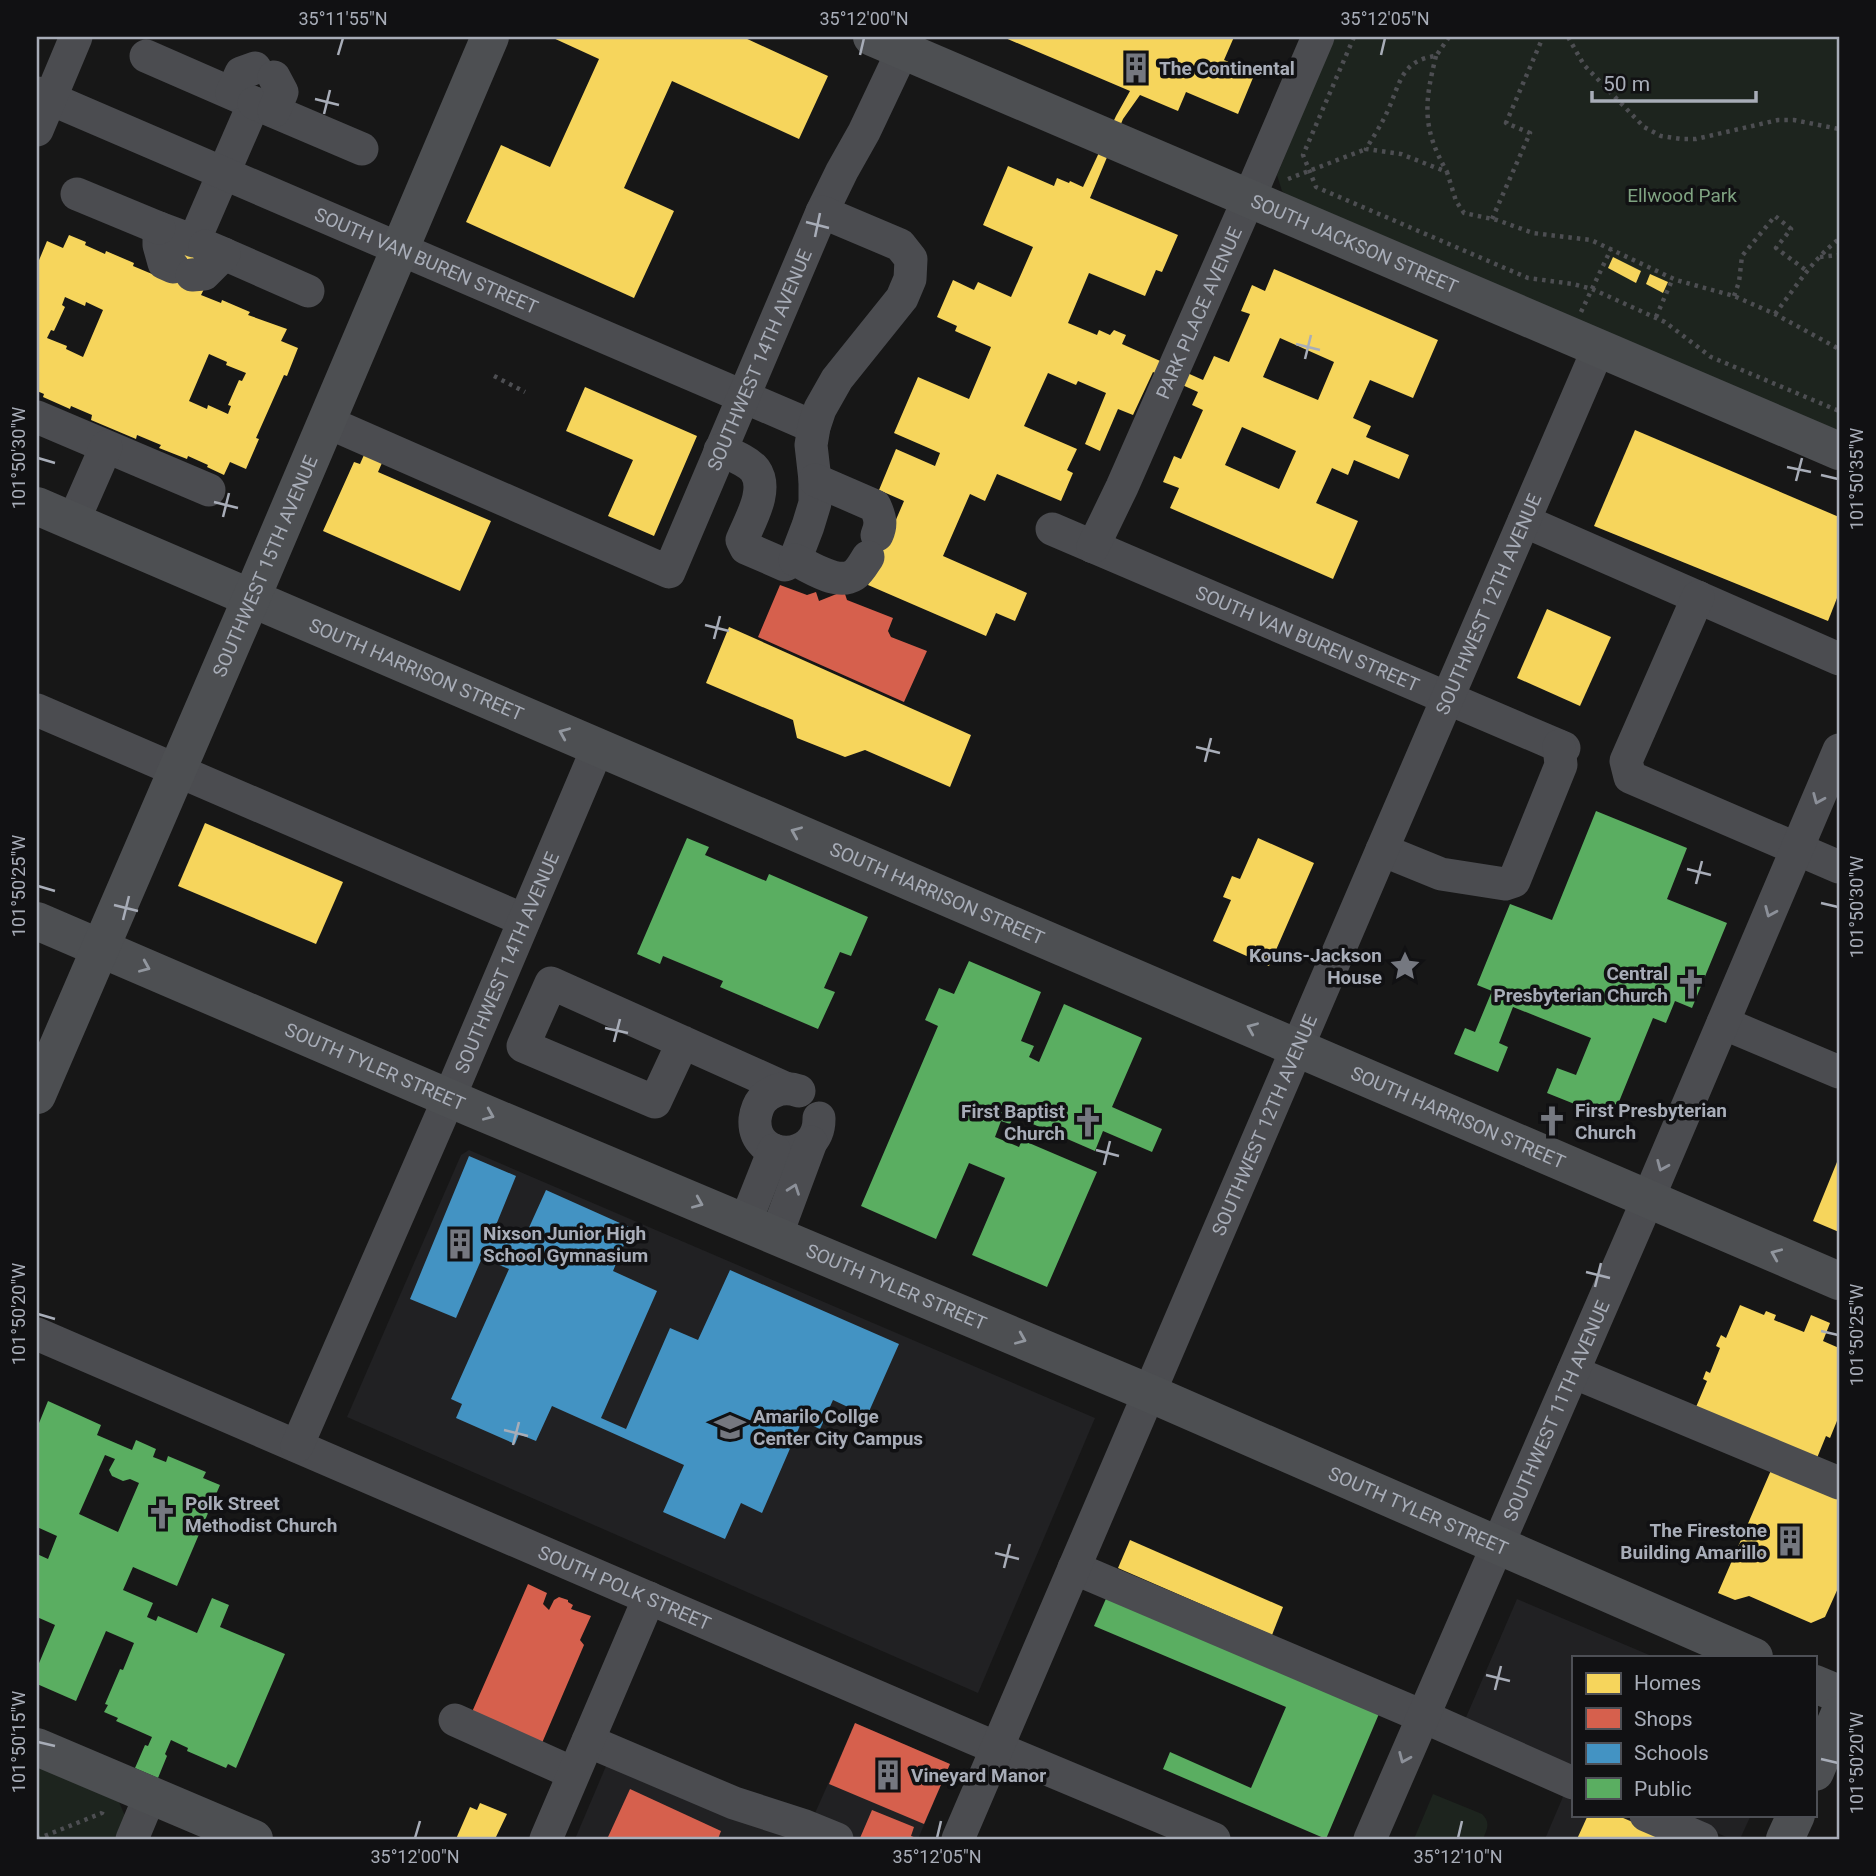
<svg xmlns="http://www.w3.org/2000/svg" width="1876" height="1876" font-family="Roboto,sans-serif">
	<style>
		.built { fill: #212123 }
		.green { fill: #1d241e }
		.homes { fill: #f6d55c; fill-rule: evenodd }
		.shops { fill: #d6604d }
		.schools { fill: #4393c3 }
		.public { fill: #5aae61; fill-rule: evenodd }
		.lines { fill: none; stroke-linecap: round; stroke-linejoin: round }
		.path { stroke: #4d4e52; stroke-width: 4.5; stroke-dasharray: 3.5 5; stroke-linecap: butt }
		.minor { stroke: #4b4c50; stroke-width: 33 }
		.major { stroke: #4d4f52; stroke-width: 38 }
		.oneway { stroke: #91969e }
		.oneway2 { stroke: #8c9099 }
		.ticks { fill: none; stroke: #a8adb8; stroke-width: 2.5 }
		.labels { text-anchor: middle; stroke-width: 7; stroke-linejoin: round; paint-order: stroke }
		.poi-label { font-size: 19px; font-weight: bold; fill: #a8adb8; stroke: #111113; text-anchor: start }
		.park-label { font-size: 19px; fill: #7fa381; stroke: #111113 }
		.street-label { font-size: 19px; fill: #a8adb8; stroke: #111113 }
		.neatline { fill: none; stroke: #a8adb8; stroke-width: 2.5 }
		.ticks-label { font-size: 18px; text-anchor: middle; fill: #a8adb8 }
	</style>
	<rect width="100%" height="100%" fill="#171717"/>
	<g class="built">
		<polygon points="469,1150 1095,1418 978,1693 347,1417 461,1155"/>
		<polygon points="1517,1599 1654,1657 1573,1657 1573,1770 1464,1722"/>
		<polygon points="855,1723 950,1764 918,1839 858,1839 812,1820"/>
		<polygon points="609,1759 800,1839 575,1839"/>
		<polygon points="1565,1792 1573,1795 1573,1815 1619,1815 1677,1839 1545,1839"/>
		<polygon points="1676,1815 1751,1815 1740,1839 1731,1839"/>
	</g>
	<g class="green">
		<polygon points="1334,37 1839,37 1839,434 1289,197 1282,191 1277,175"/>
		<polygon points="37,1766 119,1802 125,1816 118,1839 37,1839"/>
		<path d="M1433,1794l49,20c9,9 5,15 1,25h-69z"/>
	</g>
	<g class="homes">
		<polygon points="551,37 743,37 828,76 799,139 672,81 624,188 674,211 634,298 466,222 501,145 550,167 599,59"/>
		<path d="M1003,37h231l-10,23 31,13 -17,41 -52,-22 -8,19 -38,-16 -17,24 -33,79 88,37 -16,37 -6,-2 -11,26 -56,-23 -21,50 29,12 2,-5 11,5 4,-5 12,5 -4,9 81,36 11,-24 15,6 21,-48 -9,-3 11,-26 13,6 9,-22 164,71 -25,58 -43,-18 -17,38 18,8 -5,11 43,18 -10,24 -45,-19 -6,15 -16,-7 -16,35 42,18 -25,58 -163,-71 9,-20 -16,-6 11,-26 7,3 22,-49 -11,-5 6,-13 -45,-20 -20,43 -15,-6 -18,42 -15,-7 21,-51 -28,-12 -2,4 -28,-12 -24,53 53,23 -10,21 6,3 -12,28 -64,-27 -12,27 -15,-7 -27,62 84,37 -12,28 -19,-8 -10,23 -118,-51 36,-84 -25,-11 17,-41 39,17 5,-13 -46,-20 24,-56 51,22 22,-52 -36,-16 2,-5 -20,-9 16,-37 21,10 4,-8 33,15 22,-50 -50,-22 25,-59 46,20 3,-8 12,5 1,-2 13,6 33,-71 14,-25zM1280,338l54,24 -16,38 -55,-23zM1242,427l54,24 -17,38 -54,-24z"/>
		<path d="M69,235l17,7 -1,3 20,9 1,-3 28,12 -1,3 19,8 2,-5 28,-22 19,8 3,34 -3,6 20,8 1,-3 28,12 -2,3 39,14 -6,12 17,7 -11,28 -3,-1 -28,63 3,1 -13,30 -16,-7 -6,13 -17,-8 1,-2 -20,-9 -1,3 -28,-11 2,-3 -24,-10 -1,4 -45,-19 1,-5 -21,-9 -1,3 -27,-12 1,-3 -7,-3v-117l2,-4 -2,-1v-4l10,-24 16,7zM65,297l20,9 1,-4 17,8 -20,47 -17,-8 1,-3 -20,-8 4,-8 3,1 11,-24 -3,-2zM209,354l18,8 -1,3 20,8 -4,8 -3,-1 -11,25 3,1 -3,8 -20,-9 -1,4 -18,-8z"/>
		<polygon points="1613,257 1641,271 1636,283 1608,268"/>
		<polygon points="1650,274 1668,282 1663,293 1646,284"/>
		<polygon points="585,387 697,436 654,536 608,516 633,460 566,431"/>
		<polygon points="1635,430 1839,517 1839,593 1828,621 1594,526"/>
		<polygon points="367,448 385,456 378,472 491,521 460,591 323,531 354,462 360,464"/>
		<polygon points="1547,609 1611,637 1580,706 1517,678"/>
		<polygon points="729,627 971,735 950,787 865,750 845,757 797,738 793,720 706,683"/>
		<polygon points="205,823 343,882 316,944 178,886"/>
		<polygon points="1258,838 1314,863 1269,966 1213,941 1231,900 1223,897 1232,876 1240,879"/>
		<polygon points="1839,1157 1839,1232 1813,1221"/>
		<polygon points="1740,1305 1764,1315 1766,1311 1776,1315 1774,1320 1804,1332 1811,1315 1830,1323 1823,1341 1839,1348 1839,1416 1830,1438 1826,1436 1817,1458 1696,1407 1707,1381 1703,1379 1706,1371 1710,1373 1720,1348 1716,1346 1721,1335 1726,1338"/>
		<polygon points="1772,1468 1839,1497 1839,1586 1825,1617 1811,1623 1749,1596 1735,1600 1718,1593"/>
		<polygon points="1130,1540 1283,1607 1272,1635 1118,1568"/>
		<polygon points="480,1803 507,1814 495,1839 456,1839 470,1807 477,1810"/>
		<polygon points="1588,1815 1616,1815 1673,1839 1577,1839"/>
	</g>
	<g class="shops">
		<polygon points="780,585 807,595 816,592 819,601 844,591 847,600 893,618 888,631 891,637 927,651 904,702 758,637"/>
		<polygon points="528,1584 547,1593 543,1604 549,1610 554,1600 559,1597 568,1600 568,1602 573,1605 571,1609 591,1616 580,1640 584,1645 542,1743 472,1712"/>
		<polygon points="855,1723 950,1764 924,1824 829,1784"/>
		<polygon points="630,1789 721,1831 718,1839 614,1839 608,1837"/>
		<polygon points="872,1810 914,1827 911,1836 919,1839 864,1839 860,1838"/>
	</g>
	<polygon class="schools" points="469,1156 516,1176 494,1230 522,1243 546,1190 631,1228 613,1271 657,1291 601,1418 626,1429 670,1328 698,1340 730,1270 899,1344 867,1416 833,1400 820,1429 802,1421 762,1513 741,1503 725,1539 663,1512 684,1465 552,1406 536,1441 519,1434 515,1444 456,1418 462,1404 451,1399 509,1269 482,1258 456,1318 410,1299"/>
	<g class="public">
		<polygon points="1596,811 1687,848 1667,899 1727,923 1692,1008 1675,1001 1666,1023 1653,1018 1612,1119 1547,1093 1557,1068 1576,1075 1591,1038 1513,1007 1499,1043 1508,1047 1498,1072 1454,1054 1465,1028 1475,1032 1492,991 1477,985 1510,904 1552,920"/>
		<polygon points="687,838 709,847 705,855 766,881 769,874 868,917 851,956 840,952 824,988 835,992 818,1029 720,987 723,981 663,956 660,964 637,954"/>
		<polygon points="969,961 1041,992 1021,1041 1034,1046 1029,1057 1039,1062 1064,1004 1142,1038 1112,1107 1162,1129 1152,1152 1103,1131 1095,1151 1014,1116 1010,1124 1001,1121 995,1137 1019,1147 1022,1140 1097,1172 1047,1287 972,1255 1005,1178 969,1163 936,1239 861,1206 938,1026 925,1020 939,988 954,994"/>
		<path d="M48,1401l53,24 -4,10 35,15 4,-10 20,9 -3,8 13,5 2,-6 38,16 -3,6 17,7 -43,101 -44,-19 -10,23 30,13 -6,14 9,4 2,-5 39,17 15,-35 17,7 -9,22 65,27 -49,114 -8,-4 -2,4 -39,-17 1,-3 -17,-8 -6,14 2,2 -9,22 -23,-10 10,-23 3,1 4,-9 -36,-16 2,-3 -14,-6 4,-7 -3,-1 15,-35 3,1 11,-27 -28,-12 -30,70 -39,-17v-16l18,-43 -18,-8v-63l11,5 9,-23 -20,-9v-99zM105,1455l10,4 -6,11 3,6 11,5 7,-2 9,4 -21,49 -39,-18z"/>
		<polygon points="1108,1594 1381,1709 1326,1839 1163,1769 1170,1752 1251,1788 1286,1707 1094,1626"/>
	</g>
	<g class="lines">
		<g class="path">
			<polyline points="1354,37 1303,155 1316,187 1528,278 1573,284 1592,289 1665,322 1711,357 1839,411"/>
			<path d="M1449,37l-13,19c-35,4 -36,28 -48,54 -6,14 -15,27 -22,39l35,5 46,18 9,29 8,12 33,7 36,13 58,7 85,40 58,16 41,18 64,35"/>
			<polyline points="1568,37 1584,65 1644,127 1661,136 1681,139 1696,139 1778,120 1794,120 1839,129"/>
			<path d="M1436,56c-12,48 -14,72 11,116"/>
			<polyline points="1288,179 1366,149"/>
			<polyline points="1492,219 1530,133 1506,123 1543,37"/>
			<polyline points="1820,257 1839,255"/>
			<polyline points="1734,296 1739,282 1742,256 1775,216 1791,229 1776,248 1807,271"/>
			<polyline points="1581,312 1611,249"/>
			<path d="M1775,314c20,-26 38,-55 64,-75"/>
			<polyline points="1656,317 1673,278"/>
			<polyline points="494,376 525,392"/>
			<polyline points="37,1839 102,1813 104,1807"/>
		</g>
		<g class="minor">
			<polyline points="146,56 254,103 194,241 159,228 159,245 164,263 173,267"/>
			<path id="s1" d="M37,93l777,334"/>
			<polyline points="232,93 241,73 255,68"/>
			<polyline points="254,103 362,149"/>
			<polyline points="274,111 282,92 274,77"/>
			<polyline points="37,130 76,37"/>
			<polyline points="77,194 159,228"/>
			<polyline points="224,254 308,291"/>
			<polyline points="192,275 204,274 224,254 205,246"/>
			<polyline points="37,417 209,490"/>
			<path id="s2" d="M327,422l342,150 153,-360 20,-41 22,-39 45,-95"/>
			<path d="M720,450c11,5 27,10 35,20 14,20 -5,50 -13,70l4,8 39,17 10,-5 13,-34 7,-23v-23l-4,-35 3,-18 6,-18 17,-30 65,-81 8,-19 1,-20 -11,-14 -78,-33"/>
			<path d="M815,480l60,26c5,11 7,18 2,29"/>
			<polyline points="1524,521 1839,659"/>
			<polyline points="73,522 106,447"/>
			<path id="s3" d="M1052,529l512,219"/>
			<path id="s4" d="M1093,547l29,-60 127,-289 69,-161"/>
			<path d="M795,560c16,7 42,26 59,15 6,-4 10,-12 14,-18"/>
			<polyline points="1698,597 1626,761 1630,777 1839,867"/>
			<polyline points="37,710 524,920"/>
			<polyline points="1382,850 1441,874 1505,884 1514,881 1561,765 1559,746"/>
			<polyline points="1723,1023 1839,1072"/>
			<polyline points="683,1042 655,1102 523,1046 551,983 785,1088"/>
			<path d="M799,1091c-13,-5 -26,-2 -36,8 -5,6 -7,12 -8,20 -3,44 65,45 64,-1"/>
			<polyline points="745,1223 774,1150"/>
			<polyline points="776,1236 811,1142"/>
			<path id="s5" d="M37,1334l936,404 241,101"/>
			<polyline points="1573,1372 1839,1483"/>
			<path id="s6" d="M297,1446l152,-348 149,-351"/>
			<polyline points="1074,1568 1422,1716 1573,1783"/>
			<polyline points="455,1720 573,1773"/>
			<polyline points="588,1741 734,1803 805,1826 837,1839"/>
			<polyline points="1646,1815 1702,1839"/>
			<polyline points="132,1839 150,1796"/>
			<polyline points="546,1839 649,1598"/>
			<path id="s7" d="M958,1839l424,-989 217,-503"/>
			<path id="s8" d="M1370,1839l278,-640 191,-449"/>
		</g>
		<g class="major">
			<path id="s9" d="M872,37l967,414"/>
			<path id="s10" d="M37,506l1802,775"/>
			<path id="s11" d="M37,921l435,187 677,285 605,264"/>
			<path id="s12" d="M37,1095l214,-496 239,-562"/>
			<polyline points="1815,1684 1839,1694"/>
			<polyline points="37,1747 254,1839"/>
			<polyline points="1815,1772 1839,1715"/>
			<polyline points="1785,1839 1796,1815"/>
		</g>
	</g>
	<defs><path id="oneway-chevron" d="M-2-3.5L2.5 0L-2 3.5" fill="none" stroke-width="1.6" stroke-linecap="round" stroke-linejoin="round" transform="scale(1.75)"/></defs>
	<g class="oneway">
		<use href="#oneway-chevron" transform="translate(564 733) rotate(-157)"/>
		<use href="#oneway-chevron" transform="translate(796 832) rotate(-157)"/>
		<use href="#oneway-chevron" transform="translate(145 967) rotate(23)"/>
		<use href="#oneway-chevron" transform="translate(1252 1028) rotate(-157)"/>
		<use href="#oneway-chevron" transform="translate(489 1115) rotate(23)"/>
		<use href="#oneway-chevron" transform="translate(698 1203) rotate(23)"/>
		<use href="#oneway-chevron" transform="translate(1776 1254) rotate(-157)"/>
		<use href="#oneway-chevron" transform="translate(1021 1339) rotate(23)"/>
	</g>
	<g class="oneway2">
		<use href="#oneway-chevron" transform="translate(1818 799) rotate(113)"/>
		<use href="#oneway-chevron" transform="translate(1770 912) rotate(113)"/>
		<use href="#oneway-chevron" transform="translate(1662 1166) rotate(113)"/>
		<use href="#oneway-chevron" transform="translate(794 1189) rotate(-70)"/>
		<use href="#oneway-chevron" transform="translate(1404 1758) rotate(113)"/>
	</g>
	<path class="ticks" d="M338,55l5,-17M860,55l4,-17M1381,55l4,-17M315,99l24,6M324,114l6,-24M806,222l23,6M815,237l5,-24M1296,344l24,6M1305,359l6,-24M38,458l17,5M1787,467l24,5M1821,475l17,4M1796,481l6,-23M214,502l24,6M223,517l6,-24M705,625l24,6M714,639l6,-23M1196,747l24,6M1205,762l6,-24M1687,869l24,6M1696,884l6,-23M38,886l17,5M1821,903l17,4M114,905l24,6M123,920l6,-24M605,1028l23,5M614,1042l6,-23M1096,1150l23,6M1104,1165l6,-24M1586,1272l24,6M1595,1287l6,-24M38,1314l17,5M1821,1331l17,4M504,1430l24,6M513,1445l6,-23M995,1553l24,6M1004,1568l6,-24M1486,1675l24,6M1495,1690l6,-24M38,1742l17,4M1821,1759l17,4M415,1838l5,-17M937,1838l4,-17M1458,1838l4,-17"/>
	<defs>
		<g id="building-bare" transform="scale(2.415)"><path d="M-4-6H4V6H1V3H-1V6H-4ZM-2.5-4.3h1.7v1.8h-1.7ZM.8-4.3h1.7v1.8H.8ZM-2.5-1h1.7V.8h-1.7ZM.8-1h1.7V.8H.8Z" fill="#757880" stroke="#111113" stroke-width="2.5" paint-order="stroke"/></g>
		<g id="sight-bare" transform="scale(2.415)"><path d="M0-6L1.8-2.2L6-1.7L2.9 1.2L3.7 5.4L0 3.3L-3.7 5.4L-2.9 1.2L-6-1.7L-1.8-2.2Z" fill="#757880" stroke="#111113" stroke-width="2.5" paint-order="stroke"/></g>
		<g id="church-bare" transform="scale(2.415)"><path d="M-1.2-6h2.4v3.5h3.3v2.4h-3.3V6h-2.4V-.1h-3.3v-2.4h3.3Z" fill="#757880" stroke="#111113" stroke-width="2.5" paint-order="stroke"/></g>
		<g id="university-bare" transform="scale(2.415)"><path d="M0-5L7-2L0 1L-7-2ZM-4 1L0 2.5L4 1V4Q0 6-4 4Z" fill="#757880" stroke="#111113" stroke-width="2.5" paint-order="stroke"/></g>
	</defs>
	<g fill-rule="evenodd">
		<use href="#building-bare" x="1136" y="68"/>
		<use href="#sight-bare" x="1405" y="966"/>
		<use href="#church-bare" x="1691" y="984"/>
		<use href="#church-bare" x="1552" y="1121"/>
		<use href="#church-bare" x="1088" y="1122"/>
		<use href="#building-bare" x="460" y="1244"/>
		<use href="#university-bare" x="730" y="1427"/>
		<use href="#church-bare" x="162" y="1514"/>
		<use href="#building-bare" x="1790" y="1541"/>
		<use href="#building-bare" x="888" y="1775"/>
	</g>
	<g class="labels">
		<g class="poi-label">
			<text x="1159" y="75">The Continental</text>
			<text x="1382" y="962" text-anchor="end">Kouns-Jackson<tspan x="1382" dy="22">House</tspan></text>
			<text x="1668" y="980" text-anchor="end">Central<tspan x="1668" dy="22">Presbyterian Church</tspan></text>
			<text x="1575" y="1117">First Presbyterian<tspan x="1575" dy="22">Church</tspan></text>
			<text x="1065" y="1118" text-anchor="end">First Baptist<tspan x="1065" dy="22">Church</tspan></text>
			<text x="483" y="1240">Nixson Junior High<tspan x="483" dy="22">School Gymnasium</tspan></text>
			<text x="753" y="1423">Amarilo Collge<tspan x="753" dy="22">Center City Campus</tspan></text>
			<text x="185" y="1510">Polk Street<tspan x="185" dy="22">Methodist Church</tspan></text>
			<text x="1767" y="1537" text-anchor="end">The Firestone<tspan x="1767" dy="22">Building Amarillo</tspan></text>
			<text x="911" y="1782">Vineyard Manor</text>
		</g>
		<g class="park-label">
			<text x="1682" y="202">Ellwood Park</text>
		</g>
		<g class="street-label">
			<text dy="7" stroke="none"><textPath href="#s9" startOffset="525">SOUTH JACKSON STREET</textPath></text>
			<text dy="7" stroke="none"><textPath href="#s1" startOffset="424">SOUTH VAN BUREN STREET</textPath></text>
			<text dy="7" stroke="none"><textPath href="#s4" startOffset="257">PARK PLACE AVENUE</textPath></text>
			<text dy="7" stroke="none"><textPath href="#s2" startOffset="604">SOUTHWEST 14TH AVENUE</textPath></text>
			<text dy="7" stroke="none"><textPath href="#s12" startOffset="576">SOUTHWEST 15TH AVENUE</textPath></text>
			<text dy="7" stroke="none"><textPath href="#s7" startOffset="1344">SOUTHWEST 12TH AVENUE</textPath></text>
			<text dy="7" stroke="none"><textPath href="#s3" startOffset="278">SOUTH VAN BUREN STREET</textPath></text>
			<text dy="7" stroke="none"><textPath href="#s10" startOffset="413">SOUTH HARRISON STREET</textPath></text>
			<text dy="7" stroke="none"><textPath href="#s10" startOffset="980">SOUTH HARRISON STREET</textPath></text>
			<text dy="7" stroke="none"><textPath href="#s6" startOffset="527">SOUTHWEST 14TH AVENUE</textPath></text>
			<text dy="7" stroke="none"><textPath href="#s11" startOffset="368">SOUTH TYLER STREET</textPath></text>
			<text dy="7" stroke="none"><textPath href="#s10" startOffset="1547">SOUTH HARRISON STREET</textPath></text>
			<text dy="7" stroke="none"><textPath href="#s7" startOffset="777">SOUTHWEST 12TH AVENUE</textPath></text>
			<text dy="7" stroke="none"><textPath href="#s11" startOffset="934">SOUTH TYLER STREET</textPath></text>
			<text dy="7" stroke="none"><textPath href="#s8" startOffset="467">SOUTHWEST 11TH AVENUE</textPath></text>
			<text dy="7" stroke="none"><textPath href="#s11" startOffset="1502">SOUTH TYLER STREET</textPath></text>
			<text dy="7" stroke="none"><textPath href="#s5" startOffset="640">SOUTH POLK STREET</textPath></text>
		</g>
	</g>
	<rect width="1876" height="1876" fill="none" stroke="#111113" stroke-width="77"/>
	<rect x="1572" y="1656" width="245" height="161" fill="#111113" stroke="#4d4f55" stroke-width="2"/>
	<rect x="1586" y="1673" width="35" height="21" fill="#f6d55c" stroke="#4d4f55" stroke-width="2"/>
	<text x="1634" y="1690" font-size="21" fill="#a8adb8">Homes</text>
	<rect x="1586" y="1708" width="35" height="21" fill="#d6604d" stroke="#4d4f55" stroke-width="2"/>
	<text x="1634" y="1726" font-size="21" fill="#a8adb8">Shops</text>
	<rect x="1586" y="1743" width="35" height="21" fill="#4393c3" stroke="#4d4f55" stroke-width="2"/>
	<text x="1634" y="1760" font-size="21" fill="#a8adb8">Schools</text>
	<rect x="1586" y="1778" width="35" height="21" fill="#5aae61" stroke="#4d4f55" stroke-width="2"/>
	<text x="1634" y="1796" font-size="21" fill="#a8adb8">Public</text>
	<path d="M1592 91v10h164v-10" fill="none" stroke="#a8adb8" stroke-width="3.5"/>
	<text x="1603" y="91" font-size="21" fill="#a8adb8" stroke="#111113" stroke-width="5" paint-order="stroke">50 m</text>
	<rect x="38" y="38" width="1800" height="1800" class="neatline"/>
	<g class="ticks-label">
		<text x="343" y="25">35°11'55"N</text>
		<text x="864" y="25">35°12'00"N</text>
		<text x="1385" y="25">35°12'05"N</text>
		<text transform="translate(19 458) rotate(-90)" y="6">101°50'30"W</text>
		<text transform="translate(1857 479) rotate(-90)" y="6">101°50'35"W</text>
		<text transform="translate(19 886) rotate(-90)" y="6">101°50'25"W</text>
		<text transform="translate(1857 907) rotate(-90)" y="6">101°50'30"W</text>
		<text transform="translate(19 1314) rotate(-90)" y="6">101°50'20"W</text>
		<text transform="translate(1857 1335) rotate(-90)" y="6">101°50'25"W</text>
		<text transform="translate(19 1742) rotate(-90)" y="6">101°50'15"W</text>
		<text transform="translate(1857 1763) rotate(-90)" y="6">101°50'20"W</text>
		<text x="415" y="1863">35°12'00"N</text>
		<text x="937" y="1863">35°12'05"N</text>
		<text x="1458" y="1863">35°12'10"N</text>
	</g>
</svg>
